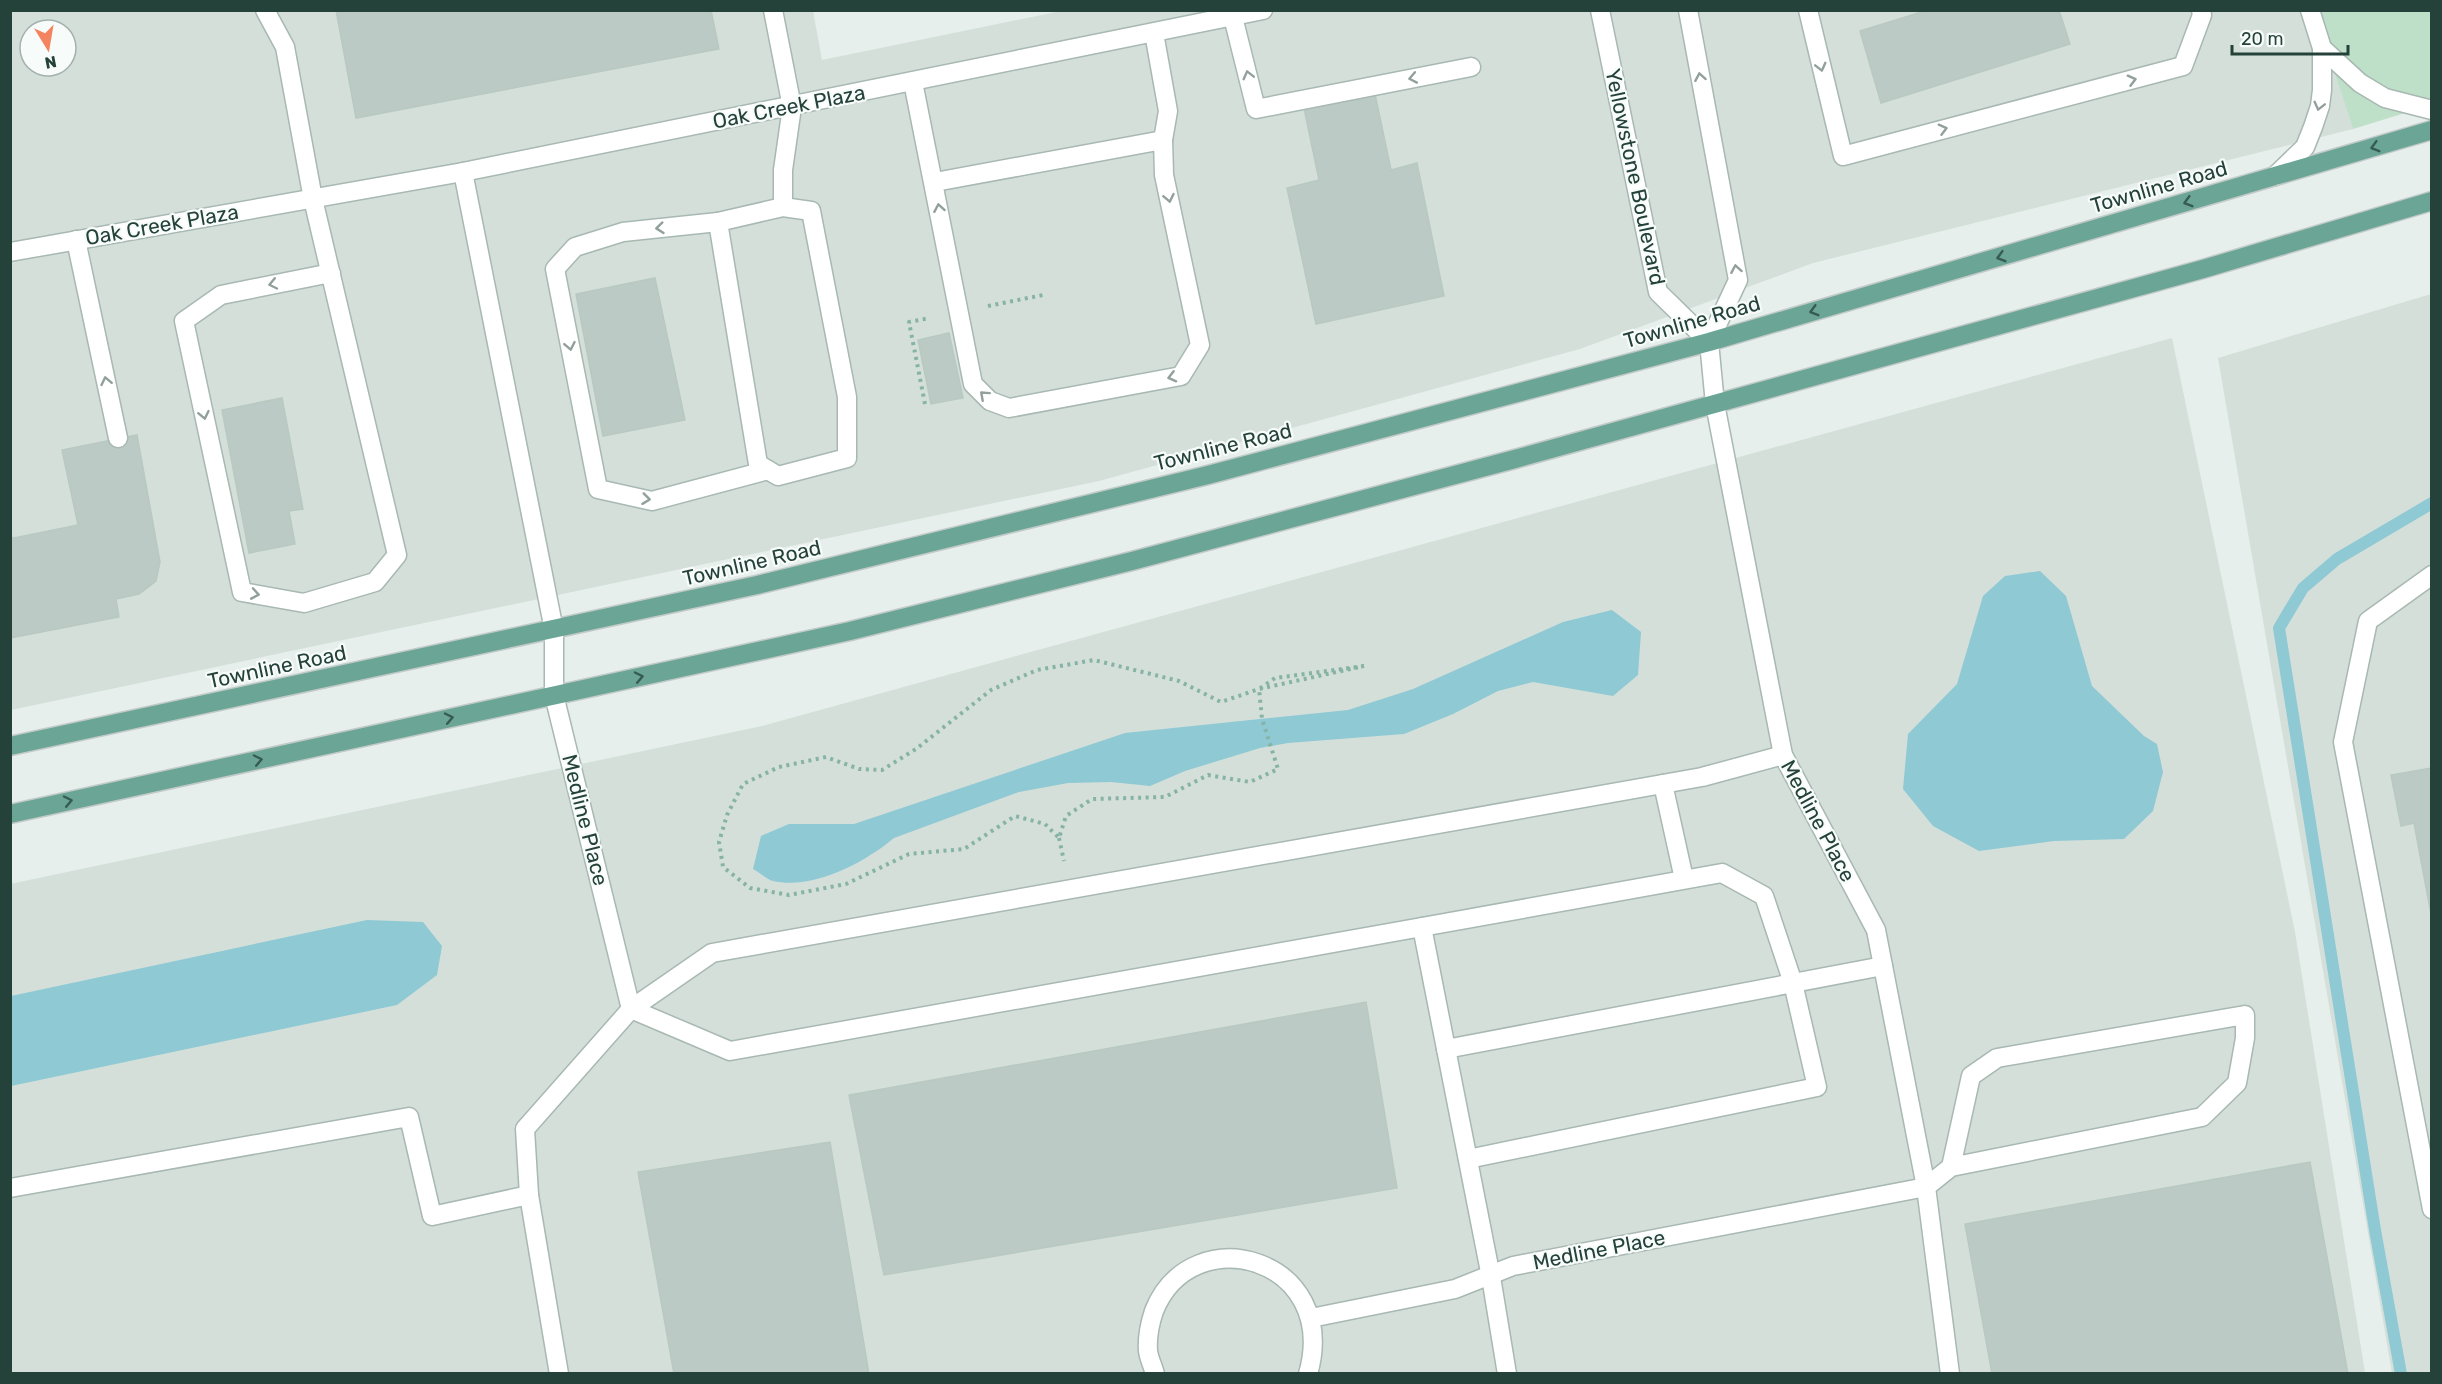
<svg xmlns="http://www.w3.org/2000/svg" width="2442" height="1384" font-family="Rubik,sans-serif">
	<style>
		.built { fill: #d4dfda; fill-rule: evenodd }
		.green { fill: #bfe0c8 }
		.water { fill: #8ec9d4 }
		.lines { fill: none; stroke-linecap: round; stroke-linejoin: round }
		.stream { stroke: #8ec9d4; stroke-width: 12 }
		.building { fill: #bbcac4; stroke: #b8c9c2; stroke-width: 1.5 }
		.lane-casing { stroke: #a8b8b2; stroke-width: 21 }
		.street-casing { stroke: #a8b8b2; stroke-width: 21 }
		.primary-casing { stroke: #c2cac8; stroke-width: 21 }
		.path { stroke: #86b3a5; stroke-width: 4; stroke-dasharray: 3 4.5; stroke-linecap: butt }
		.lane { stroke: #fff; stroke-width: 18 }
		.street { stroke: #fff; stroke-width: 18 }
		.primary { stroke: #6aa596; stroke-width: 18 }
		.oneway { stroke: #92a09c }
		.oneway2 { stroke: #365b51 }
		.labels { text-anchor: middle; stroke-width: 4.5; stroke-linejoin: round; paint-order: stroke }
		.street-label { font-size: 21px; fill: #24423a; stroke: #f7fbf9 }
	</style>
	<rect width="100%" height="100%" fill="#e6efeb"/>
	<g class="built">
		<path d="M1066,10l1248,1 39,118 -540,134 -233,86 -481,132 -1088,229 -1,-699h803l9,49zM30,30h36v36h-36z"/>
		<polygon points="2431,294 2431,1373 2392,1373 2218,358"/>
		<polygon points="2172,338 2295,932 2365,1373 11,1373 10,884 762,726"/>
	</g>
	<polygon class="green" points="2314,11 2431,11 2431,105 2353,129"/>
	<g class="water">
		<polygon points="2040,571 2066,596 2092,686 2144,736 2157,744 2163,772 2153,811 2124,839 2054,841 1979,851 1933,826 1903,789 1908,734 1957,684 1983,596 2005,576"/>
		<path d="M1612,610l29,22 -3,43 -25,21 -80,-14 -35,9 -45,23 -49,20 -116,9 -28,5 -75,23 -35,15 -39,-4 -43,1 -49,9 -125,46c-30,25 -81,52 -121,43 -7,-2 -14,-9 -20,-12l8,-33 28,-12h65l271,-91 223,-23 65,-21 150,-67z"/>
		<polygon points="367,920 423,922 442,946 437,975 397,1005 11,1086 11,996"/>
	</g>
	<g class="lines">
		<polyline class="stream" points="2401,1374 2375,1230 2279,628 2303,588 2337,559 2432,503"/>
	</g>
	<g class="building">
		<polygon points="336,10 711,10 719,49 356,118"/>
		<polygon points="1928,10 2059,10 2070,44 1881,103 1860,31"/>
		<polygon points="1375,94 1391,170 1417,163 1444,296 1316,324 1287,188 1319,180 1304,108"/>
		<polygon points="655,278 685,420 603,436 576,294"/>
		<polygon points="949,333 963,398 931,404 918,340"/>
		<polygon points="282,398 303,509 289,511 295,544 249,553 222,410"/>
		<polygon points="137,435 160,562 156,581 139,594 116,599 119,617 10,638 10,537 14,538 78,525 62,450"/>
		<polygon points="2432,768 2432,919 2414,823 2401,826 2391,775"/>
		<polygon points="1366,1002 1397,1188 884,1275 849,1095"/>
		<polygon points="830,1142 869,1374 674,1374 638,1172"/>
		<polygon points="2310,1162 2348,1374 1992,1374 1965,1224"/>
	</g>
	<g class="lines">
		<g class="lane-casing">
			<g id="lane">
				<polyline points="265,10 285,47 313,199 397,555 375,582 304,603 242,592 184,321 221,295 331,273"/>
				<polyline points="773,10 792,107 783,170 783,207"/>
				<polyline points="1808,10 1843,156 2183,66 2202,15 2201,10"/>
				<polyline points="2310,10 2322,48 2360,83 2385,98 2432,110"/>
				<polyline points="1233,17 1256,109 1471,67"/>
				<polyline points="913,82 973,384 990,401 1009,408 1181,376 1200,345 1164,175 1163,140 1168,111 1154,33"/>
				<polyline points="463,172 554,630 554,695 631,1009"/>
				<polyline points="2275,176 2305,147 2313,127 2320,106 2322,90 2322,48"/>
				<polyline points="935,182 1163,140"/>
				<polygon points="783,207 811,211 847,397 847,458 778,476 758,464 718,222"/>
				<polyline points="718,222 623,232 575,247 555,269 598,489 652,501 768,470"/>
				<polyline points="76,240 118,438"/>
				<polyline points="10,252 463,172 1263,10"/>
				<polyline points="1709,342 1715,404 1783,755 1876,930 1926,1187 1950,1374"/>
				<polyline points="2432,575 2368,621 2343,742 2432,1209"/>
				<polyline points="1663,784 1684,879"/>
				<polyline points="1422,927 1722,873 1764,896 1793,983 1817,1087 1468,1159"/>
				<polyline points="631,1009 730,1051 1422,927 1491,1277 1507,1374"/>
				<polyline points="1446,1049 1883,966"/>
				<polyline points="10,1188 409,1117 432,1216 529,1195"/>
				<polyline points="1311,1318 1455,1289 1513,1266 1926,1187 1951,1167 2202,1117 2237,1083 2245,1038 2245,1015 1997,1058 1971,1076 1951,1167"/>
				<polyline points="559,1374 529,1195 525,1129 631,1009 712,953 1702,777 1783,755"/>
				<path d="M1155,1374c-2,-8 -6,-15 -7,-23 -1,-13 2,-28 6,-40 38,-95 187,-53 154,63"/>
			</g>
		</g>
		<g class="street-casing">
			<polyline id="street" points="1600,10 1658,292 1709,342 1738,280 1688,10"/>
		</g>
		<g class="primary-casing">
			<g id="primary">
				<polyline points="10,746 757,585 1208,475 1709,342 2432,130"/>
				<polyline points="10,814 850,631 1132,561 1515,459 2203,269 2432,201"/>
			</g>
		</g>
		<g class="path">
			<polyline points="988,306 1043,295"/>
			<polyline points="925,404 909,322 930,318"/>
			<polyline points="1364,666 1275,678 1259,689 1262,719 1278,769 1250,782 1208,775 1165,797 1092,799 1066,816 1059,838 1045,824 1015,816 964,849 909,854 846,884 789,895 750,888 723,867 719,842 727,815 743,784 779,767 826,757 859,769 882,770 916,749 991,690 1037,670 1094,660 1179,681 1221,702 1259,689 1364,666"/>
			<polyline points="1059,838 1064,861"/>
		</g>
		<use href="#lane" class="lane"/>
		<use href="#street" class="street"/>
		<use href="#primary" class="primary"/>
	</g>
	<defs><path id="oneway-chevron" d="M-2-3.5L2.5 0L-2 3.5" fill="none" stroke-width="1.6" stroke-linecap="round" stroke-linejoin="round" transform="scale(1.5)"/></defs>
	<g class="oneway">
		<use href="#oneway-chevron" transform="translate(1821 67) rotate(76)"/>
		<use href="#oneway-chevron" transform="translate(1248 75) rotate(-104)"/>
		<use href="#oneway-chevron" transform="translate(1700 77) rotate(-100)"/>
		<use href="#oneway-chevron" transform="translate(1413 78) rotate(169)"/>
		<use href="#oneway-chevron" transform="translate(2132 80) rotate(-15)"/>
		<use href="#oneway-chevron" transform="translate(2319 106) rotate(104)"/>
		<use href="#oneway-chevron" transform="translate(1943 129) rotate(-15)"/>
		<use href="#oneway-chevron" transform="translate(1169 198) rotate(78)"/>
		<use href="#oneway-chevron" transform="translate(939 208) rotate(-100)"/>
		<use href="#oneway-chevron" transform="translate(660 228) rotate(174)"/>
		<use href="#oneway-chevron" transform="translate(1736 269) rotate(-100)"/>
		<use href="#oneway-chevron" transform="translate(273 284) rotate(168)"/>
		<use href="#oneway-chevron" transform="translate(570 346) rotate(79)"/>
		<use href="#oneway-chevron" transform="translate(1172 377) rotate(166)"/>
		<use href="#oneway-chevron" transform="translate(106 381) rotate(-102)"/>
		<use href="#oneway-chevron" transform="translate(984 395) rotate(-138)"/>
		<use href="#oneway-chevron" transform="translate(204 415) rotate(78)"/>
		<use href="#oneway-chevron" transform="translate(646 499) rotate(7)"/>
		<use href="#oneway-chevron" transform="translate(255 594) rotate(10)"/>
	</g>
	<g class="oneway2">
		<use href="#oneway-chevron" transform="translate(2375 147) rotate(164)"/>
		<use href="#oneway-chevron" transform="translate(2188 202) rotate(164)"/>
		<use href="#oneway-chevron" transform="translate(2001 257) rotate(164)"/>
		<use href="#oneway-chevron" transform="translate(1814 311) rotate(164)"/>
		<use href="#oneway-chevron" transform="translate(639 677) rotate(-12)"/>
		<use href="#oneway-chevron" transform="translate(449 718) rotate(-12)"/>
		<use href="#oneway-chevron" transform="translate(258 760) rotate(-12)"/>
		<use href="#oneway-chevron" transform="translate(68 801) rotate(-12)"/>
	</g>
	<g class="labels">
		<g class="street-label">
			<text transform="translate(789 107) rotate(-11)" y="7">Oak Creek Plaza</text>
			<text transform="translate(1635 177) rotate(78)" y="7">Yellowstone Boulevard</text>
			<text transform="translate(2159 187) rotate(-16)" y="7">Townline Road</text>
			<text transform="translate(162 225) rotate(-10)" y="7">Oak Creek Plaza</text>
			<text transform="translate(1692 322) rotate(-16)" y="7">Townline Road</text>
			<text transform="translate(1223 447) rotate(-14)" y="7">Townline Road</text>
			<text transform="translate(752 563) rotate(-13)" y="7">Townline Road</text>
			<text transform="translate(277 667) rotate(-12)" y="7">Townline Road</text>
			<text transform="translate(585 820) rotate(76)" y="7">Medline Place</text>
			<text transform="translate(1818 821) rotate(62)" y="7">Medline Place</text>
			<text transform="translate(1599 1250) rotate(-11)" y="7">Medline Place</text>
		</g>
	</g>
	<rect width="2442" height="1384" fill="none" stroke="#24423a" stroke-width="24"/>
	<g transform="translate(48 48) rotate(169)"><circle r="28" fill="#f7fbf9" stroke="#a3b1ad" stroke-width="1.5"/>
	<path d="M0-4.5L10 22L0 15L-10 22Z" fill="#f4845f"/>
	<text y="-9" font-size="16" font-weight="bold" text-anchor="middle" fill="#24423a">N</text>
	</g>
	<path d="M2232 45v9h116v-9" fill="none" stroke="#24423a" stroke-width="3"/>
	<text x="2241" y="45" font-size="18" fill="#24423a" stroke="#f7fbf9" stroke-width="4.5" paint-order="stroke">20 m</text>
</svg>
